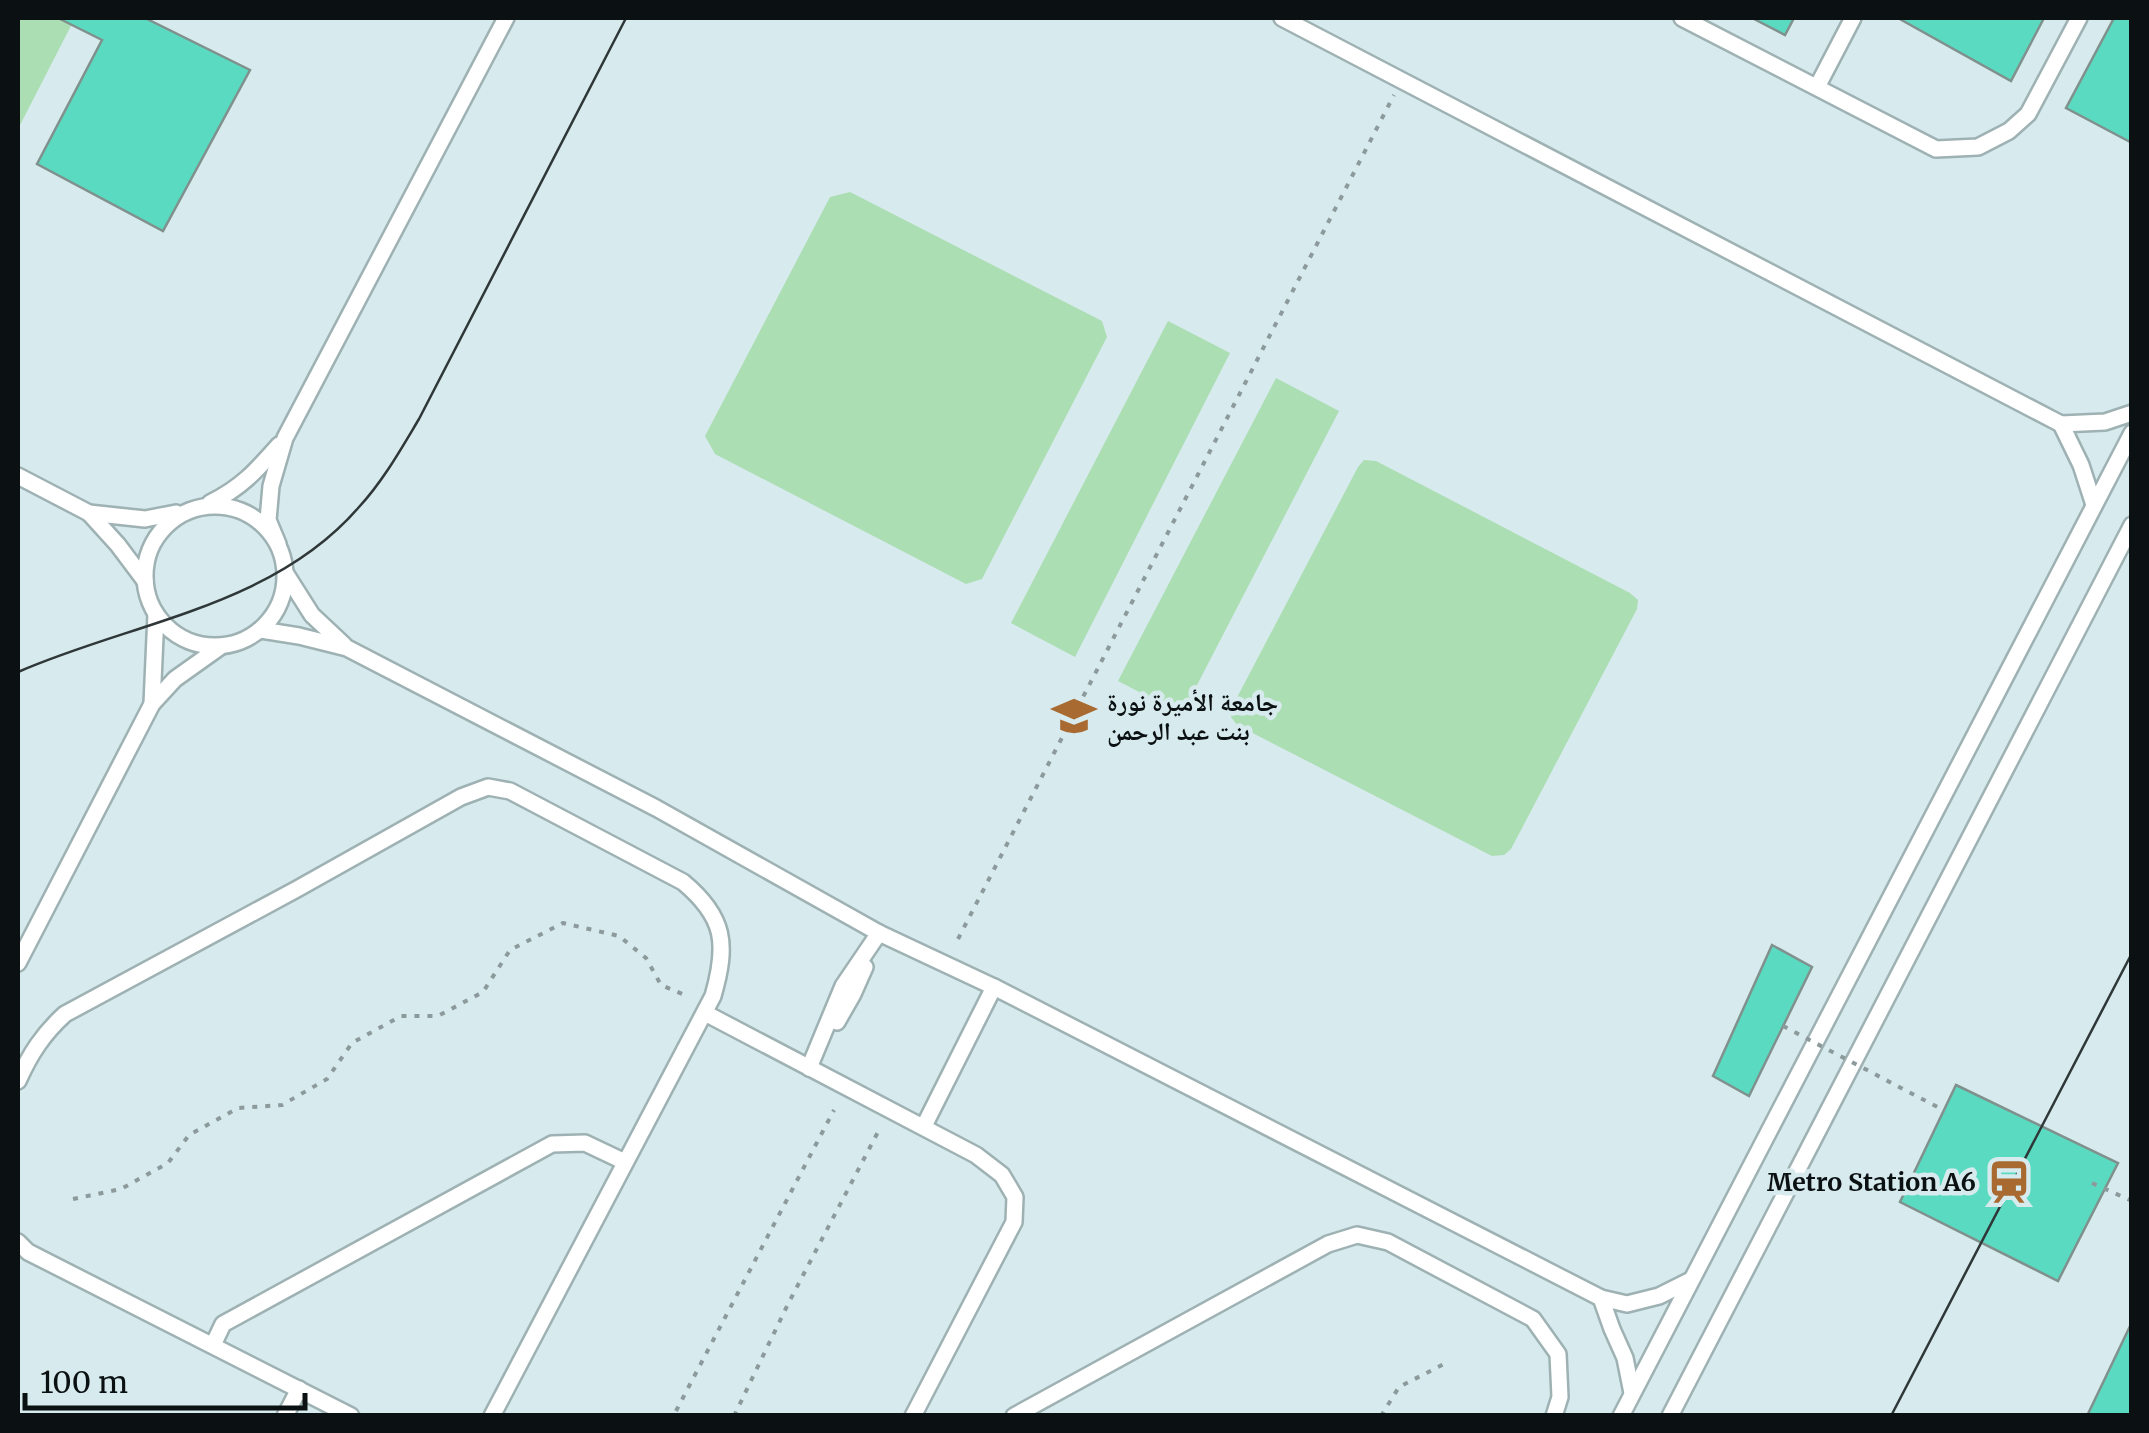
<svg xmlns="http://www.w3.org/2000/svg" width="2149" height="1433" font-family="Merriweather,'Noto Naskh Arabic',serif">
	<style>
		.green { fill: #acdeb3 }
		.building { fill: #5adbc1; stroke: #80918d; stroke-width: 2.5 }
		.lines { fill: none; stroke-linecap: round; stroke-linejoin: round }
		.minor-casing { stroke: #9eb1b3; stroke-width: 20 }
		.path { stroke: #8c9a9c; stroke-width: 4; stroke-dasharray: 5 8; stroke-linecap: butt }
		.minor { stroke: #fff; stroke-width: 15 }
		.tram { stroke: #2f3738; stroke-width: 2.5 }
		.path-bridge { stroke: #8c9a9c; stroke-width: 4; stroke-dasharray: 5 8; stroke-linecap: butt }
		.labels { text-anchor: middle; stroke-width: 9; stroke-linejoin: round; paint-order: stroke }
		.poi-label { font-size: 25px; font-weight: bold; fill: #0b1112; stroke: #d7eaed; text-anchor: start }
	</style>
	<rect width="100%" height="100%" fill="#d7eaed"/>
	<g class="green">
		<polygon points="18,18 75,18 18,129"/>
		<polygon points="850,192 1102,321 1107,337 982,579 966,584 715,454 705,436 830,197"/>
		<polygon points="1168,321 1230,353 1075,657 1011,623"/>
		<polygon points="1276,378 1339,411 1182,714 1118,681"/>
		<polygon points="1364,460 1376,461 1630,593 1638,600 1637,609 1511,849 1504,855 1492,856 1237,725 1231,717 1231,709 1358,467"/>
	</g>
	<g class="building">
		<polygon points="58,18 145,18 250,70 163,231 37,164 102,40"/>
		<polygon points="1752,18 1794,18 1785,35"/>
		<polygon points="1898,18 2044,18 2011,81"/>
		<polygon points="2114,18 2132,18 2132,143 2066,108"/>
		<polygon points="1772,945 1812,967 1749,1096 1713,1076"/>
		<polygon points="1956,1085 2118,1163 2058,1281 1900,1202"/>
		<polygon points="2132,1322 2132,1416 2087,1416"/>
	</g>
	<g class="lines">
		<g class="minor-casing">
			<g id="minor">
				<polyline points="1282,18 2061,424"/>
				<polyline points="1682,18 1936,149 1978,147 2009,131 2028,114 2079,18"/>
				<polyline points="1817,87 1853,18"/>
				<polyline points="18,476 89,513 145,519 176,513"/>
				<path d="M210,503c31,-15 46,-32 69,-58"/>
				<polyline points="2094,505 2081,465 2061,424 2105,422 2132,413"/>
				<circle cx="215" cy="576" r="70"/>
				<polyline points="89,513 118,545 145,581"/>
				<polyline points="278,544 268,520 271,486 285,438 506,18"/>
				<polyline points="286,574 312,615 344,645"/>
				<polyline points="261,630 299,636 347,648 656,808 879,933 994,987 1601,1298 1627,1304 1659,1296 1691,1280"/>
				<polyline points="152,704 156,614"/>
				<polyline points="18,963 152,704 175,679 220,647"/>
				<polyline points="705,1013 976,1155 1002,1175 1015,1197 1014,1222 913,1416"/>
				<polyline points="837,1022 853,994 865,967"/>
				<polyline points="809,1068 843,986 879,933"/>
				<path d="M18,1081c12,-27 25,-47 47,-67l232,-125 164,-92 27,-10 22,4 173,91c42,35 45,62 30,114l-221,420"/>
				<polyline points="924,1126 994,987"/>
				<polyline points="18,1242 28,1252 351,1416"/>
				<polyline points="1601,1298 1612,1329 1625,1358 1632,1393"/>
				<polyline points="213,1345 223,1324 552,1144 585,1143 625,1162"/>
				<polyline points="285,1416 299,1389"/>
				<polyline points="1014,1416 1328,1244 1357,1235 1388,1242 1533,1319 1558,1354 1560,1397 1554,1416"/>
				<polyline points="1621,1416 2132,433"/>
				<polyline points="1670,1416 2132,525"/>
			</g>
		</g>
		<g class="path">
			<polyline points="958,939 1394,95"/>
			<polyline points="2092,1183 2132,1201"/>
			<polyline points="73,1199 121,1189 168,1163 189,1135 238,1108 282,1105 327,1079 352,1043 401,1016 438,1016 483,992 510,950 563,923 619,936 646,958 661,985 687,996"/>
			<polyline points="676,1411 834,1110"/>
			<polyline points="734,1416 788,1304 879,1130"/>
			<polyline points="1381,1416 1399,1387 1446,1363"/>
		</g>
		<use href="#minor" class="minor"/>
		<g class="tram">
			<path d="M18,672c114,-50 255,-65 341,-165 24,-26 42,-58 60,-88l207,-401"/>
			<polyline points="18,1413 23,1416"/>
			<polyline points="1891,1416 2132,953"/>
		</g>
		<polyline class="path-bridge" points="1783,1026 1945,1111"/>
	</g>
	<defs>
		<g id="university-bare" transform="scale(3.45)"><path d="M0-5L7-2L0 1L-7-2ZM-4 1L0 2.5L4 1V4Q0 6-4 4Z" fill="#a86a30" stroke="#d7eaed" stroke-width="2.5" paint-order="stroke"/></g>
		<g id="station-bare" transform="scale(3.45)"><path d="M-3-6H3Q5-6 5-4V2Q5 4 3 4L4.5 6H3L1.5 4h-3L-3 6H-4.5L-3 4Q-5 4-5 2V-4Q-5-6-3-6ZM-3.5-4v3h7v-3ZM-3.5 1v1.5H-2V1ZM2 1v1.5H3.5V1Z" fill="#a86a30" stroke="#d7eaed" stroke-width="2.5" paint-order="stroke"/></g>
	</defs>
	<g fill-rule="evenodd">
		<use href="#university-bare" x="1074" y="716"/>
		<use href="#station-bare" x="2009" y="1182"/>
	</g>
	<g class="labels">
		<g class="poi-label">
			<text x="1107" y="711">جامعة الأميرة نورة<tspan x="1107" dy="29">بنت عبد الرحمن</tspan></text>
			<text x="1976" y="1191" text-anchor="end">Metro Station A6</text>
		</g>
	</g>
	<rect width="2149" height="1433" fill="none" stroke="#0b1112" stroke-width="40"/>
	<path d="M25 1393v15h280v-15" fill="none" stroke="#0b1112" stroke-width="5"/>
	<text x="40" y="1393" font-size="30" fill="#0b1112" stroke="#d7eaed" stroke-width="8" paint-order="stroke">100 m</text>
</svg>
